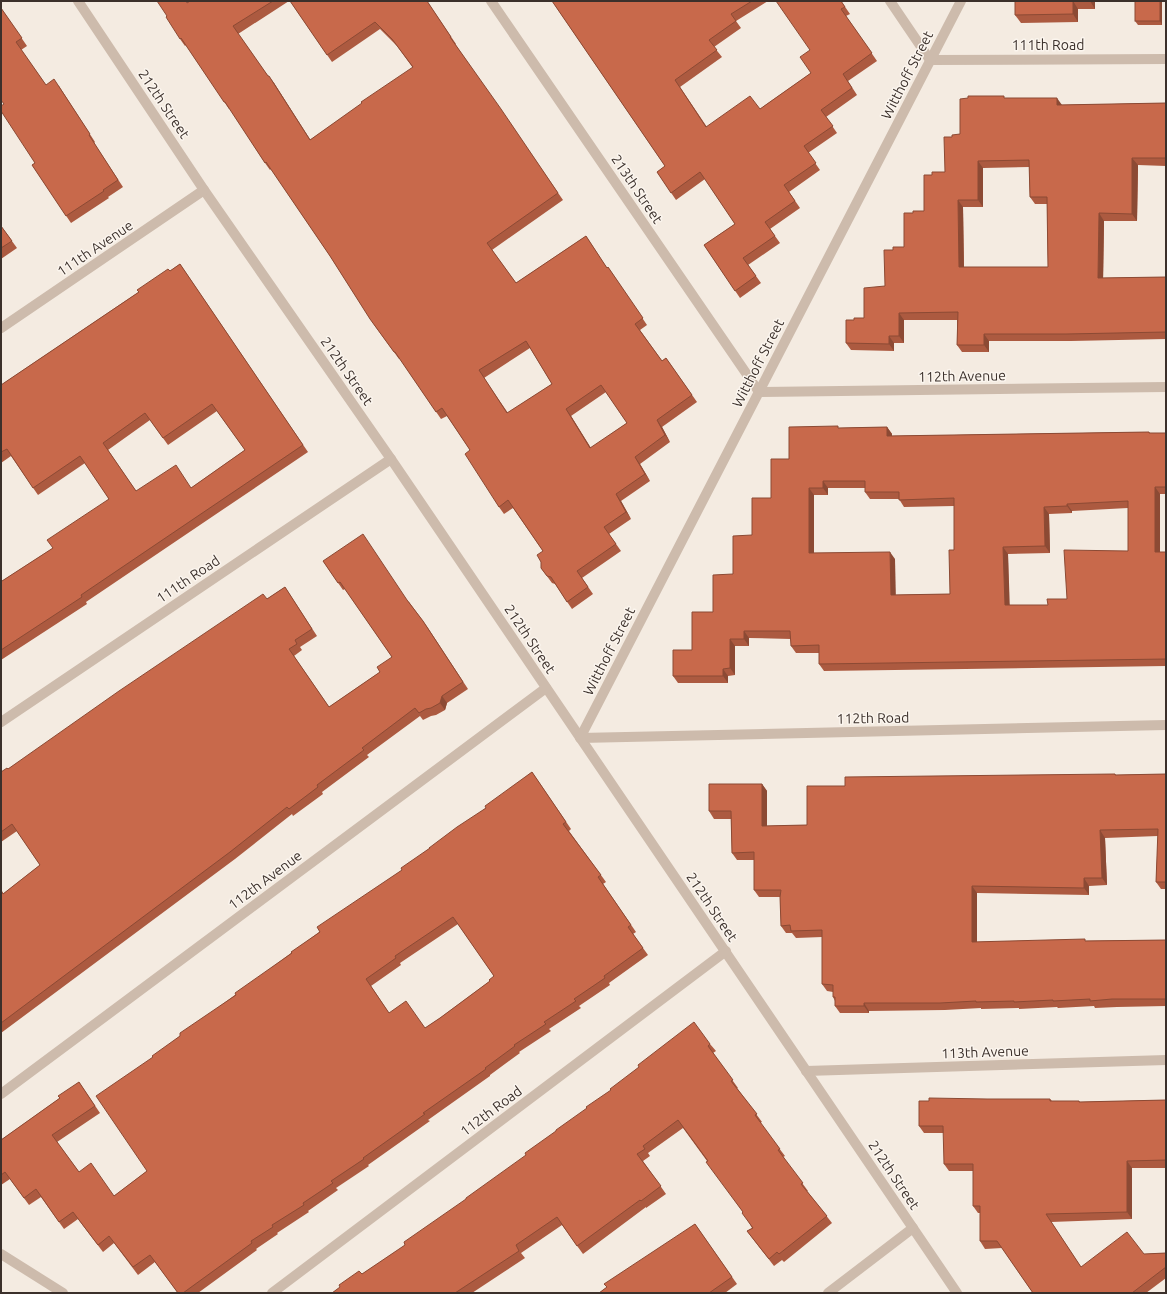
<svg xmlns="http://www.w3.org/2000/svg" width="1167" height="1294" font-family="Ubuntu,sans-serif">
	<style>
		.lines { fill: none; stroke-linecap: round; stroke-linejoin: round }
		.street { stroke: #cdbbac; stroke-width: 10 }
		.wall { fill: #ac5a40; fill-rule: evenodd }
		.shaded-wall { fill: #8c4a34 }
		.building { fill: #c8694b; stroke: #8c4a34; fill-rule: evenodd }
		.labels { text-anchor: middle; stroke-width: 3; stroke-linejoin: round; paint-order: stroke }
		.street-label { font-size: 14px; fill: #3b302b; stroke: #fbf5ee }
	</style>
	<rect width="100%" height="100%" fill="#f4ebe1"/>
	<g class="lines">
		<g class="street">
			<polyline points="78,1 204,190 391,459 957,1293"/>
			<polyline points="491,1 759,392 1166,387"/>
			<polyline points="890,1 930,60 1166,59"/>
			<polyline points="961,1 580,738 1166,725"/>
			<polyline points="1,328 204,190"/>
			<polyline points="1,722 391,459"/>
			<polyline points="806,1071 1166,1060"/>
			<polyline points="1,1094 546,688"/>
			<polyline points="1,1254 63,1293"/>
			<polyline points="272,1293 726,951"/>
			<polyline points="828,1293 913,1228"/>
		</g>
	</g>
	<g class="wall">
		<path d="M190,1h99l-51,33 30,42 6,7 36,57 103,-72 -16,-22 -17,-17 -48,33 -42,-61h137l29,43h-1l108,156 -71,50 24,33 70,-47 21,32 1,-1 39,58 -7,5 22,31 4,-3 31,44 -35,25 8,15 -30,22 10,17 -29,20 10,18 -22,15 12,17 -39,27 11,16 -21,15 -17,-25 -3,-1 -11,-15 2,-17 -30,-43 -9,6 -5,-7 -29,-57 -23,-34 -6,3 -41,-60h-1l-24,-33 -45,-70 -59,-87 -1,1 -5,-7 -35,-54h-1l-43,-64 -1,1 -5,-7 7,-36zM530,348l22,36 -44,29 -24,-35zM606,392l21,31 -36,25 -20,-32z"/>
		<polygon points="552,1 768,1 736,21 741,28 714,47 722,57 680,87 707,127 760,109 811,73 810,50 841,1 850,14 846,16 877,61 848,81 857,95 826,117 837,133 808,153 820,170 789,192 800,208 770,229 780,243 748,265 761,283 740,298 704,245 735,224 705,179 676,200 657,172 665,166"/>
		<polygon points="1015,1 1095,1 1095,9 1078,9 1078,22 1021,23 1015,15"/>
		<polygon points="1162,1 1162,25 1138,25 1135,21"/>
		<polygon points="1,8 27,46 21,50 46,85 59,86 95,142 94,143 123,187 108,197 109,198 71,223 32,165 35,163 4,104"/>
		<path d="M1006,98l56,7 104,-2v63l-28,-1 -1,56h-33l-1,57 63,-1v62l-95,2h-82v11h-27l-5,-7v-25h-53v23h-10v8l-43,-1 -5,-7 8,-23 10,-2 21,-32 8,-36 11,-3 9,-34 11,-2 8,-36 13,-3 7,-35 8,-3zM1029,167l1,30 5,7h12l1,63h-84l-1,-60h20v-39z"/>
		<polygon points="1,226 17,248 1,259"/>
		<path d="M180,264l128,188 -222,150 1,2 -86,56v-80l1,1 51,-33 56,-49 -24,-36 -47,32 -27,-39 -10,7v-78zM217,411l28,39 -54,38 -55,3 -28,-41 42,-30 18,25z"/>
		<path d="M887,427l5,7v2l257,-4 1,1h16v61h-6v58h6v114l-342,5 -5,-7v-11h-23l-5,-7v-7l-42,-1v8h-14v29l-7,1v7h-50l-5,-7 19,-26 21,-38 20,-38 19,-39 19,-37 18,-39 50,-31zM828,488h37v4l5,7h29l5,8 50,-1v44l-4,44 -55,1v-36l-81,-6v-58h14zM1128,508v43l-61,48 -19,6h-39l-1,-51 42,-1 -1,-39 23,-1v-2z"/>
		<polygon points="323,561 409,602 428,628 468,689 447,703 445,710 436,715 431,716 423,720 420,716 367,755 369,757 322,792 323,794 293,816 292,814 235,859 1,1033 1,890 3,894 40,865 17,831 1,842 1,772 8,769 285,587 317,636 300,647 302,650 294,656 329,707 380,672 392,657 345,589 343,590"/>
		<path d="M532,772l39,57 -2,2 37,51 -3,2 33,48 -3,2 15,21 -39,28 1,2 -31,21 2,2 -32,21 2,2 -32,21 1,1 -30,22v1l-62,44 2,1 -62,44 1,1 -33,22 2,2 -30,21 1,1 -32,21 1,1 -22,15 1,1 -59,43h-20l-23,-31 -17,13 -24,-32 -11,9 -25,-33 -14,10 -23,-32 -12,8 -19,-26 -9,6v-45l59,-42 19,-16 21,31 -43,29 22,30 35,24 33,-25 6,-114 27,-21 222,-166 28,-22 56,-40zM458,924l36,52 -4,5 -50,37 -15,10 -36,-15 -18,-27 30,-21 -1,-2z"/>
		<polygon points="1115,774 1116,775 1166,774 1166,889 1161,889 1156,882 1158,836 1105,838 1107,885 1089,886 1089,895 977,893 977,942 1166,940 1166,1006 1117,1007 1095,1008 1094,1006 1058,1008 1057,1007 1019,1009 1019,1008 981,1009 981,1008 945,1010 869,1011 869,1013 840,1013 835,1006 835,1001 833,997 833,992 827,991 822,984 822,937 796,938 792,933 786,933 781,926 780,897 759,897 754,890 754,860 737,860 732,853 731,819 714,819 709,811 762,784 767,791 767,826 807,825 845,786"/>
		<polygon points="710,1044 716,1051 713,1053 738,1088 737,1088 762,1122 760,1123 785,1156 783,1157 808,1191 807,1191 832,1223 784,1262 782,1260 774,1266 753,1239 747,1231 752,1228 743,1212 707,1161 683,1128 648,1153 650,1156 643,1161 666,1194 646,1208 646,1207 583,1254 562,1225 521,1253 525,1258 472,1293 332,1293 362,1274"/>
		<polygon points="987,1099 1050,1099 1052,1101 1079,1101 1080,1102 1166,1100 1166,1168 1132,1168 1132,1219 1051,1222 1081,1267 1144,1254 1166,1253 1166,1278 1146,1293 1033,1293 1002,1248 985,1249 980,1241 980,1213 978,1213 973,1206 973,1171 949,1171 944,1164 944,1133 924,1133 919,1126"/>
		<polygon points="695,1224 737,1284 725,1293 599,1293"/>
	</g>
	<g class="shaded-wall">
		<polygon points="1073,1 1078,9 1078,22 1073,14"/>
		<polygon points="1090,1 1095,1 1095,9"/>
		<polygon points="1160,1 1162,1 1162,25 1160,21"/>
		<polygon points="269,76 274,83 315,147 310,140"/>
		<polygon points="1057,98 1062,105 1057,105"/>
		<polygon points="1132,158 1138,165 1137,221 1132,214"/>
		<polygon points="978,161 983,168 983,207 978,200"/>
		<polygon points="958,200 963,207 964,274 959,267"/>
		<polygon points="1099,213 1104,221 1103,286 1098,278"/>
		<polygon points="899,313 904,320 904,343 899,336"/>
		<polygon points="984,334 989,341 989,352 984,345"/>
		<polygon points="889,336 894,343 894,351 889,344"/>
		<polygon points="566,409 571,416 595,455 590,448"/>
		<polygon points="657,420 662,427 670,442 665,435"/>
		<polygon points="887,427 892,434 892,443 887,436"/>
		<polygon points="635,457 640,464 650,481 645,474"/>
		<polygon points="823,481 828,488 828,495 823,488"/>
		<polygon points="1155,487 1160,494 1160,559 1155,552"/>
		<polygon points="809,488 814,495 814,560 809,553"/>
		<polygon points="616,494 621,501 631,519 626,512"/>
		<polygon points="1067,504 1072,511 1072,513 1067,506"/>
		<polygon points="1044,507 1049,514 1050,553 1045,546"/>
		<polygon points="1003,547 1008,554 1010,612 1005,605"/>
		<polygon points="890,552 895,559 896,602 891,595"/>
		<polygon points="744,631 749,638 749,646 744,639"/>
		<polygon points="730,639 735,646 735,675 730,668"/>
		<polygon points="723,669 728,676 728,683 723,676"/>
		<polygon points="442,696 447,703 445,710 440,703"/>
		<polygon points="762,784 767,791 767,833 762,826"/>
		<polygon points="1100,830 1105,838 1107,885 1102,878"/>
		<polygon points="1084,878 1089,886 1089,895 1084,888"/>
		<polygon points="972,886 977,893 977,949 972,942"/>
		<polygon points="864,1003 869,1011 869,1013 864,1006"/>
		<polygon points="1127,1161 1132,1168 1132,1219 1127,1212"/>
	</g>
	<g class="building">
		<path d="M157,1h29l1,2 3,-2h83l-40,25 35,50h1l41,64 52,-37 -1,-1 52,-35 -21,-28 -17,-17 -48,33 -37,-54h137l24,36h-1l51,72 57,84 -71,50 29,40 70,-47 21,32 1,-1 35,51 -8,6 27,37 4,-3 26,37 -35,25 8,15 -30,22 10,17 -29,20 10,18 -22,15 12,17 -39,27 11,16 -21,15 -16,-25 -4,-1 -6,-8v-6l-4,-7 6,-4 -35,-51 -9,7 -34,-53 5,-4 -28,-42 -6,4 -41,-60h-1l-24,-33 -40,-63 -64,-94 -1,1 -40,-61h-1l-43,-64 -1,1 -14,-22 1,-1zM526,341l26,43 -45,29 -28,-43zM601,385l26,38 -37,25 -24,-39z"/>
		<polygon points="552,1 752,1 731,14 736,21 709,40 717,50 675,80 706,127 750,96 760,109 811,73 800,57 810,50 776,1 841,1 845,7 841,9 872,53 843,74 852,88 821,110 833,126 804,146 816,163 784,185 795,201 765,222 775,236 743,258 756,276 735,291 704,245 735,224 700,172 671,193 657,172 665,166"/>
		<polygon points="1015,1 1073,1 1073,14 1015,15"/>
		<rect x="1135" y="1" width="25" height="20"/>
		<polygon points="1,8 22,38 16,42 46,85 54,79 90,134 89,135 118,180 103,190 104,191 66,216 32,165 35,163 1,111 1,106 4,104 1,100"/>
		<path d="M968,96h36v2h53v7l109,-2v55h-34v56l-33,-1 -1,65 68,-1v55l-100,2h-82v11h-27l1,-33 -59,1v23h-10v8l-43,-1v-23h8v-2h10v-30l21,-2 -1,-36h9v-3h11v-34h9v-2h11v-36h8v-3h13l-1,-35h8v-2l8,-1v-35l8,-1zM1029,160l1,37h17l1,70h-89l-1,-67h20v-39z"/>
		<polygon points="1,226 12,241 1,248"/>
		<path d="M180,264l123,181 -222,150 1,2 -81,53v-70l1,1 51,-33 -6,-8 62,-41 -29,-43 -47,32 -26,-39 -6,3v-67l138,-93 -2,-2 31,-21 2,2zM212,404l33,46 -54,38 -15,-23 -40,26 -33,-48 42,-30 18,25z"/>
		<path d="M838,426v2l49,-1v9l262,-4v1h17v54h-11v65h11v107l-347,5v-19l-28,1 -1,-15h-46v8h-14v29l-7,1v7h-50v-26h19v-38h21v-37l20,-1v-38l19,-1v-37h19v-39h18v-32zM823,481h42v11h34v8l55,-2v52h-5l1,44 -59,1 -1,-43 -81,1v-65h14zM1128,501v50l-64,-1 3,49h-20l1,6h-43l-2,-58 42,-1 -1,-39 23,-1v-2z"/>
		<polygon points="363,534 407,600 423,621 463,682 442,696 440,703 431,708 426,709 419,713 415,708 362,748 364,750 317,785 318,787 289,809 287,807 230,852 1,1023 1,890 3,894 40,865 12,824 1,832 1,772 7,768 8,769 119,691 263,594 267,599 285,587 312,629 295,640 297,644 289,649 329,707 380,672 377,667 392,657 340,582 338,583 323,561"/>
		<path d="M532,772l34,50 -3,2 38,51 -3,2 33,48 -3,2 15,21 -39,28 1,2 -31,21 2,2 -32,21 2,2 -32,21 1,1 -30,22 1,1 -63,44 2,1 -62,44 1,1 -33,22 2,2 -30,20 1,2 -32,20 1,2 -22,14 1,2 -69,50h-5l-28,-38 -17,12 -24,-31 -11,9 -25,-33 -14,10 -23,-33 -12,9 -19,-26 -4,3v-35l59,-42 -2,-2 21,-14 16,24 -43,29 27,37 12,-9 23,33 33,-25 -51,-75 57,-39 -1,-1 28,-20v-3l56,-38 -1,-2 57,-40 -1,-1 29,-20 -3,-5 85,-57 -1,-2 29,-20h-1l28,-21 29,-19 -1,-2zM453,917l41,59 -5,4 1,1 -50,37 -15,10 -19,-27 -17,12 -23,-34 30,-21 -1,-2z"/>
		<polygon points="1115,774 1115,775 1166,774 1166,882 1156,882 1158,829 1100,830 1102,878 1084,878 1084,888 972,886 972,942 1085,939 1085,941 1166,940 1166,999 1112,999 1090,1001 1090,999 1053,1001 1053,1000 1014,1002 1014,1001 976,1002 976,1001 940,1003 864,1003 864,1006 835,1006 835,997 833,997 833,985 822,984 822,930 791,931 790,925 781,926 780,897 781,890 754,890 754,852 732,853 731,811 709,811 709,784 762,784 762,826 807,825 807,786 845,786 845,777"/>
		<polygon points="694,1022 710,1044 708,1046 733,1080 731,1081 757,1114 755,1115 780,1149 778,1150 803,1183 801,1184 827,1216 779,1254 777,1252 769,1259 747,1231 753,1228 742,1213 743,1212 706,1162 708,1161 678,1120 643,1146 645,1149 637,1154 661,1186 641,1201 640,1200 577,1246 557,1217 516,1245 519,1251 455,1293 332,1293 340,1287 339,1285 359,1271 362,1274 405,1245 404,1242 466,1199 466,1198 526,1155 525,1153 556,1131 556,1130 587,1108 586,1107 611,1090 610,1089 639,1067 638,1065"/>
		<polygon points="929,1098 987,1099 1050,1099 1050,1101 1079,1101 1079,1102 1166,1100 1166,1160 1127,1161 1127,1212 1046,1214 1081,1267 1127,1232 1144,1254 1166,1253 1166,1267 1132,1293 1033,1293 997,1241 980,1241 980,1206 973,1206 973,1164 944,1164 943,1126 919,1126 919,1101 929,1101"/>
		<polygon points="695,1224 732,1277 709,1293 599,1293 607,1287 604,1284"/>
	</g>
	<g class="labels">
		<g class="street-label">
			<text x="1048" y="50">111th Road</text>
			<text transform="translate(907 75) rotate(-63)" y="5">Witthoff Street</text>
			<text transform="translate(164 104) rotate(56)" y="5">212th Street</text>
			<text transform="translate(637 189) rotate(56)" y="5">213th Street</text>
			<text transform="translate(95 248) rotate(-34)" y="5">111th Avenue</text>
			<text transform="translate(758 363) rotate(-63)" y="5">Witthoff Street</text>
			<text transform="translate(347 371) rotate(55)" y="5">212th Street</text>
			<text transform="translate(962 376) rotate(-1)" y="5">112th Avenue</text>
			<text transform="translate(188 579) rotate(-34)" y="5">111th Road</text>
			<text transform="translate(530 639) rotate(56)" y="5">212th Street</text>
			<text transform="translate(609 651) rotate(-63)" y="5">Witthoff Street</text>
			<text transform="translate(873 718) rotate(-1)" y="5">112th Road</text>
			<text transform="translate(265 880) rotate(-37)" y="5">112th Avenue</text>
			<text transform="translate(712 907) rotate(56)" y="5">212th Street</text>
			<text transform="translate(985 1052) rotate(-2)" y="5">113th Avenue</text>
			<text transform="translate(491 1111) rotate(-37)" y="5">112th Road</text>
			<text transform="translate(894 1175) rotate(56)" y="5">212th Street</text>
		</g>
	</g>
	<rect width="1167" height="1294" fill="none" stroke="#3b302b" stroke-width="4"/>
</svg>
